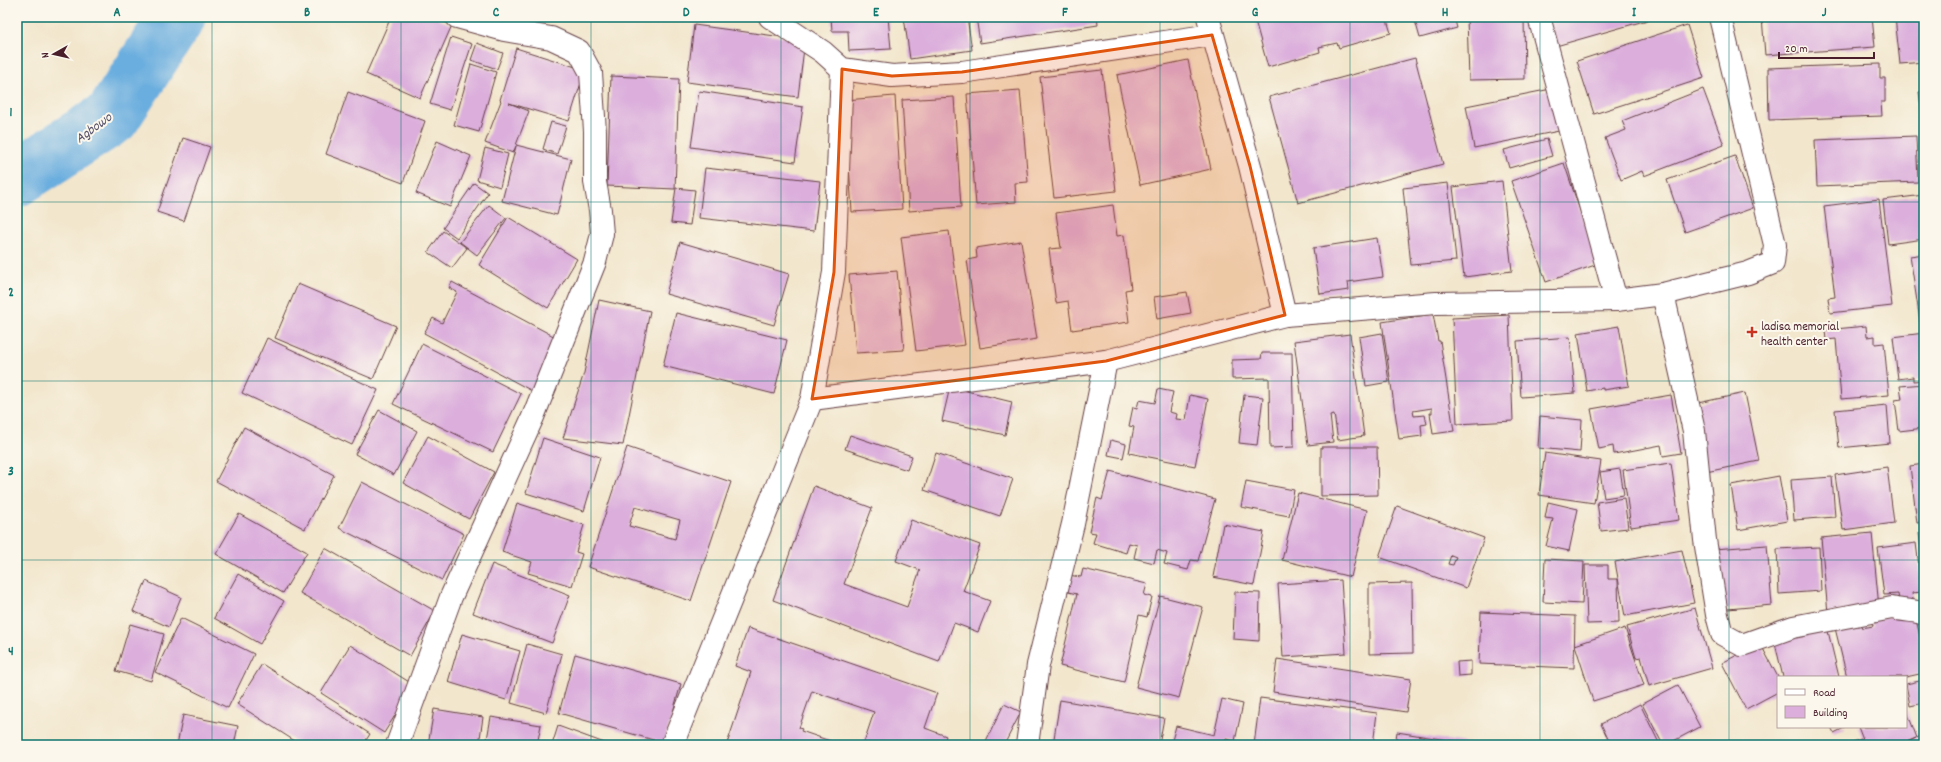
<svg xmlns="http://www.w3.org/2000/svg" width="1941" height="762" font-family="Dekko,sans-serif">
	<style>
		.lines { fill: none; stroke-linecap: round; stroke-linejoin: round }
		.river { stroke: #6aaedf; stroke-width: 57 }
		.building { fill: #dbaedc; fill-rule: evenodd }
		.minor-casing { stroke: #633d43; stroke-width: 24 }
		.minor { stroke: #fff; stroke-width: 22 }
		.marked { fill: #e0560e; fill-opacity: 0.2; stroke: #e0560e; stroke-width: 3; stroke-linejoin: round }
		.grid { fill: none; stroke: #0f766e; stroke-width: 1; stroke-opacity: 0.55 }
		.poi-dot { fill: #c8321e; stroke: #fbf7ec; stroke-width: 1.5 }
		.labels { text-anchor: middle; stroke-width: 4; stroke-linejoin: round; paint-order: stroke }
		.poi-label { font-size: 13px; fill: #4a1f2b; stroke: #fbf7ec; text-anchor: start }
		.water-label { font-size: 14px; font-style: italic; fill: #55516a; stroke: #fbf7ec }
		.neatline { fill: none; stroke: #0f766e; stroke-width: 1.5 }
		.grid-label { font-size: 13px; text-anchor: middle; font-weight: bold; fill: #0f766e }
	</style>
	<rect width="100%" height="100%" fill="#fbf7ec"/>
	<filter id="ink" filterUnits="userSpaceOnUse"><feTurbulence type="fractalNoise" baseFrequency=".025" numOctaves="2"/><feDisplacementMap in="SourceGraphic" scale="8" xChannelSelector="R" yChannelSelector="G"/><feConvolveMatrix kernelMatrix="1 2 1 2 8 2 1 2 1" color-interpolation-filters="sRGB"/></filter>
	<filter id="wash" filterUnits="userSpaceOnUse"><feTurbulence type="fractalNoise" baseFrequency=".012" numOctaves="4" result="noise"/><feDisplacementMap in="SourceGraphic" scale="16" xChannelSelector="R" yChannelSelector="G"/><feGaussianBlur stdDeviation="0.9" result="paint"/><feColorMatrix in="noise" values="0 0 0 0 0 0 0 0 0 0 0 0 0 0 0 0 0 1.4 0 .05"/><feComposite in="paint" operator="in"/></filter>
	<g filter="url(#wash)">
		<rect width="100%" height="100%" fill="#f2e6cc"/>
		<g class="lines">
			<polyline class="river" points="17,178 112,117 177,17"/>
		</g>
		<g id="blocks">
			<g class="building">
				<polygon points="391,17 433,17 452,25 420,98 366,74"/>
				<polygon points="565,17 586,17 585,21"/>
				<polygon points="831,17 888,17 891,49 849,51 848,31 832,31"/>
				<polygon points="904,17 967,17 972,50 910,59"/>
				<polygon points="976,17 1097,17 1098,25 980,43"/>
				<polygon points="1254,17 1386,17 1391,33 1339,48 1337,43 1319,47 1320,52 1268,67"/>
				<polygon points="1414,17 1454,17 1457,28 1420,38"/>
				<polygon points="1467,17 1524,17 1525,79 1469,80"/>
				<polygon points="1548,17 1658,17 1556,46"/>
				<polygon points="1762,17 1872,17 1875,47 1765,55"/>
				<polygon points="1895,17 1924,17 1924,62 1900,64"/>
				<polygon points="694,25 805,40 798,97 687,82"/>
				<polygon points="1687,25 1704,78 1594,114 1577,61"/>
				<polygon points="451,37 472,44 450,110 430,104"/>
				<polygon points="477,43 503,53 497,69 471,60"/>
				<polygon points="516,48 585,70 569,121 509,103 529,111 516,145 571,159 557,215 502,201 516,146 513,153 485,143 501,101 500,100"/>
				<polygon points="1415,58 1443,164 1298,203 1269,97"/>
				<polygon points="1188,60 1211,169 1140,185 1117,75"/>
				<polygon points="471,64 496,72 479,132 454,125"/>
				<polygon points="1880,64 1880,78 1885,78 1885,102 1881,102 1882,116 1769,120 1768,68"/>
				<polygon points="1102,70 1116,191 1054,198 1040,77"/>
				<polygon points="611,76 679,79 675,189 607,186"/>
				<polygon points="1556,88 1564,130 1474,148 1466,106"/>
				<polygon points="1703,89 1724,145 1644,176 1642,171 1621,180 1605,138 1626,130 1622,121"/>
				<polygon points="1020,90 1028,182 1015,183 1016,202 976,205 967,94"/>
				<polygon points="699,91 803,107 795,162 691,147"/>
				<polygon points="1924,91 1924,122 1923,122 1919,92"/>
				<polygon points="348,92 425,121 403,183 326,154"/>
				<polygon points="895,96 902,209 852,212 845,100"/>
				<polygon points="954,97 961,207 909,211 902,100"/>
				<polygon points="551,122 566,126 557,154 543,149"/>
				<polygon points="1916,136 1918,182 1817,186 1815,140"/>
				<polygon points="183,138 210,147 184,221 157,212"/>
				<polygon points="1547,139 1552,156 1509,168 1504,150"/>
				<polygon points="437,141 471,156 450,207 416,193"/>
				<polygon points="485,148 508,154 500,187 477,180"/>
				<polygon points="1735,156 1753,208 1685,232 1667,180"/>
				<polygon points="1564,163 1598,264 1546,282 1511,181"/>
				<polygon points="705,168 820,181 814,231 699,218"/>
				<polygon points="1502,181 1512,271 1464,277 1453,187"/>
				<polygon points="474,183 488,193 457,238 443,228"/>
				<polygon points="1448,183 1456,261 1411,265 1403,188"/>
				<polygon points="676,188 695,190 690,225 671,223"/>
				<polygon points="1924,195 1924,239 1888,244 1883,200"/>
				<polygon points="1879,199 1892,306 1830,313 1828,298 1835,297 1824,206"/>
				<polygon points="489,205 506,218 477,255 460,242"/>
				<polygon points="1113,205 1117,236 1124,235 1131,289 1125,290 1129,322 1072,330 1068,301 1056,303 1049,249 1061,248 1056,213"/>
				<polygon points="508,217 577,259 548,308 479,265"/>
				<polygon points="443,231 467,248 452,268 428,252"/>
				<polygon points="949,231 965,345 916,351 901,237"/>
				<polygon points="1377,238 1383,277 1348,282 1349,290 1320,294 1313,248"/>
				<polygon points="1021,241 1037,339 980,348 967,260 977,258 976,248"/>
				<polygon points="680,242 789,274 774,325 666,294"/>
				<polygon points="1924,254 1924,326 1921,327 1910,256"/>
				<polygon points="897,271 904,350 856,353 849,275"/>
				<polygon points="452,282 561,340 534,392 424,333 433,318 442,323 457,292 449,288"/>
				<polygon points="298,284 396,326 373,379 275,338"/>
				<polygon points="1187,292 1191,313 1157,319 1154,297"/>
				<polygon points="599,300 650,311 623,445 563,438 584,373"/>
				<polygon points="676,313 787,340 774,394 663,366"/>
				<polygon points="1433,314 1438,341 1440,341 1454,431 1433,434 1430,413 1432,413 1432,408 1413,411 1414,416 1425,415 1427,424 1421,425 1422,436 1399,439 1382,322"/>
				<polygon points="1509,315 1513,421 1457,424 1452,318"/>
				<polygon points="1619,326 1629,386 1603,390 1603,388 1587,391 1578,333"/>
				<polygon points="1866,326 1867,337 1875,336 1875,344 1884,343 1889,395 1841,399 1836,339 1826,340 1825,330"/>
				<polygon points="1382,333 1389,382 1366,386 1359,337"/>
				<polygon points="1924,333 1924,380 1913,381 1913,377 1898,379 1893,337"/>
				<polygon points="1350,334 1364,436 1338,440 1334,414 1330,415 1333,442 1308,445 1294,341"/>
				<polygon points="1570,337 1575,393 1521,397 1517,341"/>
				<polygon points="267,338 378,390 352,445 242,393"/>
				<polygon points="422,344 521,394 493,452 393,404"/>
				<polygon points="1262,353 1292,353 1294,447 1270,448 1269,378 1232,379 1232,360 1261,359"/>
				<polygon points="1924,384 1924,428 1899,431 1895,400 1902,399 1900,386"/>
				<polygon points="950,387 1012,402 1005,435 942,421"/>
				<polygon points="1158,389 1173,392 1169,412 1177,414 1176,419 1186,420 1190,395 1208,399 1195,466 1129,453 1134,427 1129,426 1133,407 1137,408 1139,400 1155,403"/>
				<polygon points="1745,393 1759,461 1706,472 1693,404"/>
				<polygon points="1244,395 1263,397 1257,445 1239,443"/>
				<polygon points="1671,395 1681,453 1663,456 1661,445 1614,454 1613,446 1599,449 1591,409"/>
				<polygon points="1887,405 1890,443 1839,448 1835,410"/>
				<polygon points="379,410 417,431 394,475 355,454"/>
				<polygon points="1540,416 1582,420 1580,452 1538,448"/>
				<polygon points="244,427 334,475 305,529 216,481"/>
				<polygon points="850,435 912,456 907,470 845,449"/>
				<polygon points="428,436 494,472 469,519 403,483"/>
				<polygon points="543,438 600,457 584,511 526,493"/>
				<polygon points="1111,440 1126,444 1123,458 1108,455"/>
				<path d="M627,447l104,35 -40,119 -103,-34zM635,507l45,13 -5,19 -46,-13z"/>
				<polygon points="1321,447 1377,447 1378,495 1321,496"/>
				<polygon points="936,453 1013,479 1000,516 924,490"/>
				<polygon points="1545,453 1601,461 1594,503 1539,495"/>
				<polygon points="1671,463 1679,520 1631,527 1623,470"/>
				<polygon points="1924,464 1924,522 1917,523 1910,466"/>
				<polygon points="1887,467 1894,523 1843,530 1835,475"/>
				<polygon points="1620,469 1624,495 1604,498 1600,472"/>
				<polygon points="1110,471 1215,499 1198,561 1191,560 1188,570 1164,564 1167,553 1157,550 1154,563 1134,558 1137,545 1129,543 1126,553 1093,543 1096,533 1089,532 1097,498 1102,500"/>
				<polygon points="1779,476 1787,521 1738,530 1731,485"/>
				<polygon points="1832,477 1835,517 1794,520 1791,480"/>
				<polygon points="1246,481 1294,490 1289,516 1241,507"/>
				<polygon points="362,482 464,534 442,580 339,528"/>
				<polygon points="814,486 872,508 844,584 907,607 920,570 896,561 911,520 980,545 963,591 990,601 978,632 954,623 939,662 773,600"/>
				<polygon points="1298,493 1367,510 1351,577 1282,560"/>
				<polygon points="1624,498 1628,528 1601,531 1597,502"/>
				<polygon points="1548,502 1578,509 1569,551 1546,546 1553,519 1545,518"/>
				<polygon points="517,503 584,525 576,552 582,554 572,586 528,573 532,562 502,552"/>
				<path d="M1397,506l87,32 -18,50 -87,-31zM1451,555l5,2 -3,8 -5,-1z"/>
				<polygon points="239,514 307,552 283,593 216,554"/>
				<polygon points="1223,524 1264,532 1254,585 1213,577"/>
				<polygon points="1924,532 1924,568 1923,568 1919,533"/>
				<polygon points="1872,533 1879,608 1828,613 1821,538"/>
				<polygon points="1916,543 1922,592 1912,593 1914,606 1900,608 1898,594 1884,595 1878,548"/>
				<polygon points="1767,545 1772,605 1717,610 1714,549"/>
				<polygon points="1819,547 1821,591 1779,594 1777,549"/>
				<polygon points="325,548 435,611 410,656 300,593"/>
				<polygon points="1682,550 1694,603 1625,616 1615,562"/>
				<polygon points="1545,559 1584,561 1582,604 1543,602"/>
				<polygon points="492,564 570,595 552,643 473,613"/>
				<polygon points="1585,565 1608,565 1608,579 1618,579 1619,623 1587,624"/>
				<polygon points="1083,569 1147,584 1144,595 1152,597 1147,617 1139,615 1124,682 1060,666 1077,594 1064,591 1068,575 1081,577"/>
				<polygon points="238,574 284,601 260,644 214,618"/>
				<polygon points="1341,580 1346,653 1283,657 1278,584"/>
				<polygon points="146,581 181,597 169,627 133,611"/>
				<polygon points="1412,583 1413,653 1369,654 1369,584"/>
				<polygon points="1235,592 1260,593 1259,641 1233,639"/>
				<polygon points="1160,596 1203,607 1179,698 1136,687"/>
				<polygon points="1695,608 1712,668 1649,686 1641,657 1636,658 1627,627"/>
				<polygon points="1914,611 1924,654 1924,673 1906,677 1847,677 1835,628 1860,621 1862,628 1873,626 1872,621"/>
				<polygon points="1481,612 1575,616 1574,668 1479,664"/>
				<polygon points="181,618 254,654 228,708 155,672"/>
				<polygon points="130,624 164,634 151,681 116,671"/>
				<polygon points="1827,627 1839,677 1783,677 1774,639"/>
				<polygon points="748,628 937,693 925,728 946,736 943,745 863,745 874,712 812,691 799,728 802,729 801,731 833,742 832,745 727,744 751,672 735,666"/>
				<polygon points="1625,628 1644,685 1593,701 1575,645"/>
				<polygon points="462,634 520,651 506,700 448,682"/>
				<polygon points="1760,643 1778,677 1778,692 1746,709 1722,663"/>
				<polygon points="527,644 562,654 546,713 511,703"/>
				<polygon points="350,645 414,685 384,733 321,693"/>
				<polygon points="575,654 681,684 664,743 559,713"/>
				<polygon points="1277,659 1411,679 1406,712 1273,692"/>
				<polygon points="1471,661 1471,675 1458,676 1457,662"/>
				<polygon points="262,664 370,734 363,745 301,745 237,704"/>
				<polygon points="1924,680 1924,703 1910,706 1906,684"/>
				<polygon points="1678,685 1700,727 1666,745 1663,745 1642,704"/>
				<polygon points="1260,698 1377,713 1373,745 1254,745"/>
				<polygon points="1222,699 1243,704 1235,741 1226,739 1225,745 1171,744 1176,726 1214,735"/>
				<polygon points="1060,700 1164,718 1159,745 1053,745"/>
				<polygon points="1004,704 1021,712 1004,745 989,745 985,743"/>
				<polygon points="1640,704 1660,745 1611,745 1601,724"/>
				<polygon points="434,709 483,717 479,745 428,745"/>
				<polygon points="1906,709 1917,738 1924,734 1924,745 1903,745 1916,738 1899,745 1865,745 1858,727 1906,727"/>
				<polygon points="183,715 238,726 234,745 177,745"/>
				<polygon points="491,717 541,725 537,745 486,745"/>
				<polygon points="558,726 610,745 552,745"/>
				<polygon points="1831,727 1846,727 1834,733"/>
				<polygon points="1397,732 1472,744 1472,745 1395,745"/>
				<polygon points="1861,739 1863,745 1845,745"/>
				<polygon points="839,741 850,745 838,745"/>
			</g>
		</g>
	</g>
	<g filter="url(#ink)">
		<use href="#blocks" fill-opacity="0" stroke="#633d43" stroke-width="1"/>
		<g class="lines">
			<g class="minor-casing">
				<g id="minor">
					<polyline points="770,17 823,52 842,69 892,76 962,72 1212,35"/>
					<polyline points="1208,17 1250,166 1285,315"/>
					<polyline points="1539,17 1616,300"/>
					<path d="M1663,294l31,137 11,109 12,75 5,19 20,11 51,-18 99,-19c11,3 22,2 32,6"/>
					<polyline points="812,399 1106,361 1285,315 1436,303 1616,300 1663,294 1748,273 1773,263 1775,245 1720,17"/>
					<polyline points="397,745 451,597 533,417 595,262 602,234 600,210 595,182 595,131 591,73 579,51 551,38 504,30 457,17"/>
					<polyline points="672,745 812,399 834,272 842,69"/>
					<polyline points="1027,745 1038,665 1073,524 1106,361"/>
				</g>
			</g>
			<use href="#minor" class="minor"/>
		</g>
	</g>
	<path class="marked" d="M1212,35l38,131 35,149 -179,46 -294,38 22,-127 8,-203 50,7 70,-4z"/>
	<path class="grid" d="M212,17v728M401,17v728M591,17v728M781,17v728M970,17v728M1160,17v728M1350,17v728M1540,17v728M1729,17v728M17,202h1907M17,381h1907M17,560h1907"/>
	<path class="poi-dot" d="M1750 326h4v4h4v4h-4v4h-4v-4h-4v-4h4z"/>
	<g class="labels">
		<g class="poi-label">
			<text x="1761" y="330">ladisa memorial<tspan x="1761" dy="15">health center</tspan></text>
		</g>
		<g class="water-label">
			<text transform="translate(93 127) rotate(-36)" y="5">Agbowo</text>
		</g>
	</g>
	<rect width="1941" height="762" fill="none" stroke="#fbf7ec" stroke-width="44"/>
	<rect x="1777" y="676" width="130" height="52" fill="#fbf7ec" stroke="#b4a19f"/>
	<rect x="1785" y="689" width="20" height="6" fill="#ffffff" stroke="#b4a19f"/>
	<text x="1813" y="696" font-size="12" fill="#4a1f2b">Road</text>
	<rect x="1785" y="706" width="20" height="12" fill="#dbaedc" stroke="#b4a19f"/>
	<text x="1813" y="716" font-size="12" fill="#4a1f2b">Building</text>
	<g transform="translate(54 54) rotate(262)" stroke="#fbf7ec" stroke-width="3" paint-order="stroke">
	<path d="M0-3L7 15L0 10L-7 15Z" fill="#4a1f2b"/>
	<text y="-6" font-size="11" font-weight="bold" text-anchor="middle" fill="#4a1f2b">N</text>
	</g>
	<path d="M1779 52v6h95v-6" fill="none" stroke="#4a1f2b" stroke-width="2"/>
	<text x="1785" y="52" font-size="12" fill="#4a1f2b" stroke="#fbf7ec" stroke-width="3" paint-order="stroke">20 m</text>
	<rect x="22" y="22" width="1897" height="718" class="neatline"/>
	<g class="grid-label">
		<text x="117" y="16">A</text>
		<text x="307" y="16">B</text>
		<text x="496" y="16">C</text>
		<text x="686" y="16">D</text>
		<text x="876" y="16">E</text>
		<text x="1065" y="16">F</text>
		<text x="1255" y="16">G</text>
		<text x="1445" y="16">H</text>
		<text x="1634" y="16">I</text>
		<text x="1824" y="16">J</text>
		<text x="11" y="116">1</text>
		<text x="11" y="296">2</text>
		<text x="11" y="475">3</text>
		<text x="11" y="655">4</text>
	</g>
</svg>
